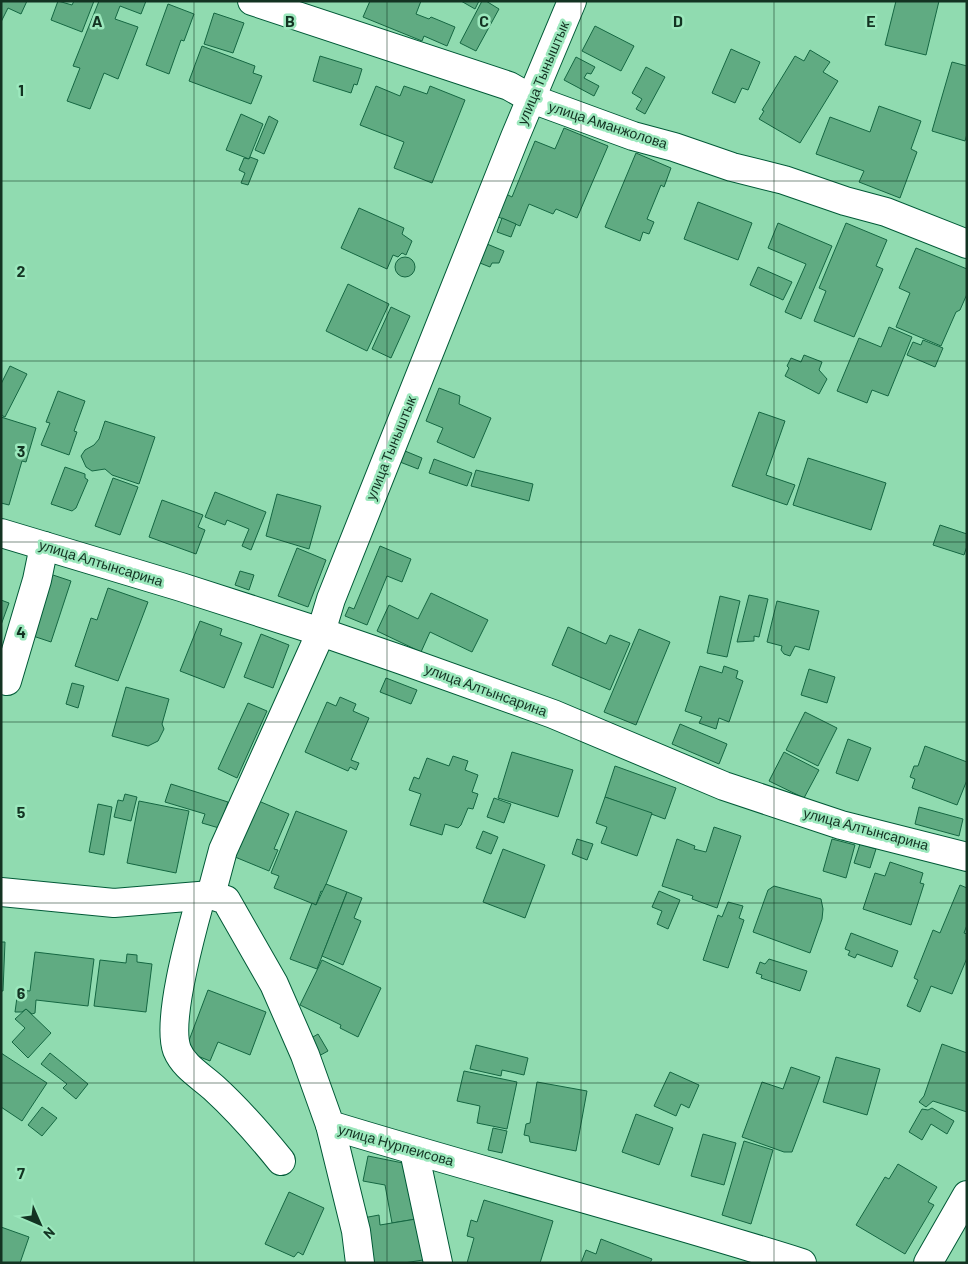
<svg xmlns="http://www.w3.org/2000/svg" width="968" height="1264" font-family="Barlow,sans-serif">
	<style>
		.building { fill: #60ab82; stroke: #156742 }
		.lines { fill: none; stroke-linecap: round; stroke-linejoin: round }
		.minor-casing { stroke: #005a37; stroke-width: 30 }
		.minor { stroke: #fff; stroke-width: 28 }
		.grid { fill: none; stroke: #133322; stroke-width: 1; stroke-opacity: 0.55 }
		.labels { text-anchor: middle; stroke-width: 5; stroke-linejoin: round; paint-order: stroke }
		.street-label { font-size: 14px; fill: #133322; stroke: #9ce8bd }
		.grid-label { font-size: 16px; text-anchor: middle; font-weight: bold; fill: #133322; stroke: #9ce8bd; stroke-width: 5; stroke-linejoin: round; paint-order: stroke }
	</style>
	<rect width="100%" height="100%" fill="#90dbb0"/>
	<g class="building">
		<polygon points="1,1 27,1 21,14 8,8 1,22"/>
		<polygon points="58,1 72,5 74,1 94,1 82,32 51,20"/>
		<polygon points="99,1 146,1 141,14 120,6 115,19 138,27 118,79 104,73 90,109 67,101 80,68 73,66"/>
		<polygon points="370,1 421,1 416,14 429,19 431,17 455,27 447,46 424,36 422,41 363,17"/>
		<polygon points="461,1 479,1 475,9"/>
		<polygon points="482,1 486,1 499,9 476,51 460,43"/>
		<polygon points="896,1 939,1 926,55 885,45"/>
		<polygon points="168,4 194,14 184,41 181,40 169,74 146,65"/>
		<polygon points="214,13 244,23 233,53 204,44"/>
		<polygon points="595,26 634,46 621,71 582,51"/>
		<polygon points="202,46 255,66 253,73 262,76 251,104 189,81"/>
		<polygon points="731,49 760,62 748,90 742,88 735,103 712,93"/>
		<polygon points="810,50 830,62 823,72 838,81 800,143 759,119 764,111 762,110 795,56 804,61"/>
		<polygon points="320,56 362,69 357,85 354,84 351,93 313,81"/>
		<polygon points="576,57 595,67 591,74 587,73 584,78 599,86 594,96 564,80"/>
		<polygon points="952,62 967,66 967,134 965,141 932,131"/>
		<polygon points="646,67 665,77 645,114 636,109 642,99 632,93"/>
		<polygon points="376,86 400,96 404,86 427,94 430,86 465,100 432,183 394,168 404,142 360,125"/>
		<polygon points="879,106 921,121 911,149 917,152 900,198 859,182 864,171 816,154 830,117 870,132"/>
		<polygon points="241,114 263,124 249,159 226,150"/>
		<polygon points="269,116 278,121 264,154 255,150"/>
		<polygon points="564,128 608,146 577,218 556,209 553,214 529,204 520,226 496,216 506,194 512,197 535,141 555,149"/>
		<polygon points="636,153 671,168 664,187 661,185 647,219 654,222 649,234 643,232 640,241 605,227"/>
		<polygon points="250,157 258,160 248,185 241,183 245,173 239,170 244,158 249,159"/>
		<polygon points="698,202 752,223 738,260 684,239"/>
		<polygon points="359,208 404,228 402,234 412,241 406,255 402,253 398,257 393,255 387,269 341,248"/>
		<polygon points="502,218 516,224 511,237 497,232"/>
		<polygon points="778,223 832,246 801,319 785,312 806,264 768,248"/>
		<polygon points="846,223 887,240 876,266 883,269 854,337 814,321 826,291 819,288"/>
		<polygon points="487,244 504,251 499,263 492,263 490,267 480,263"/>
		<polygon points="916,248 967,269 967,294 960,310 956,312 941,346 896,327 910,293 899,288"/>
		<circle cx="405" cy="267" r="10"/>
		<polygon points="758,267 792,282 783,300 750,285"/>
		<polygon points="348,284 389,304 367,351 326,331"/>
		<polygon points="391,307 410,316 391,358 372,349"/>
		<polygon points="889,327 912,337 888,396 872,390 867,403 837,391 859,338 881,347"/>
		<polygon points="923,340 943,348 935,367 907,355 913,342 921,345"/>
		<polygon points="804,355 822,362 819,370 827,379 819,394 785,376 789,368 787,366 791,358 801,362"/>
		<polygon points="10,366 27,374 5,417 1,415 1,384"/>
		<polygon points="439,388 460,396 459,404 491,418 474,458 437,442 443,428 426,421"/>
		<polygon points="58,391 85,401 74,431 77,432 69,455 41,445 50,423 46,422"/>
		<polygon points="759,412 785,421 766,475 795,485 787,505 732,486"/>
		<polygon points="1,417 36,428 26,462 22,461 9,505 1,503"/>
		<polygon points="105,421 155,437 139,484 112,475 105,469 92,471 86,467 81,456 85,450 94,445 99,439"/>
		<polygon points="405,451 422,458 418,469 400,462"/>
		<polygon points="808,458 886,483 871,530 793,505"/>
		<polygon points="434,459 472,473 467,486 429,473"/>
		<polygon points="65,467 85,474 85,478 88,480 76,508 72,511 51,504"/>
		<polygon points="476,470 533,484 529,501 471,486"/>
		<polygon points="113,478 138,487 120,535 95,526"/>
		<polygon points="215,492 266,512 251,550 242,546 249,529 227,520 225,525 205,517"/>
		<polygon points="277,494 321,506 309,549 266,536"/>
		<polygon points="162,500 203,515 198,527 205,530 196,554 149,537"/>
		<polygon points="940,525 967,534 967,546 964,555 933,545"/>
		<polygon points="380,546 411,559 402,582 387,576 367,625 345,616 349,607 354,609"/>
		<polygon points="297,548 326,560 308,607 278,596"/>
		<polygon points="240,571 254,575 249,590 235,585"/>
		<polygon points="50,574 71,581 51,642 30,635"/>
		<polygon points="108,588 148,602 118,681 75,666 91,618 97,620"/>
		<polygon points="431,593 488,620 472,652 430,632 421,652 377,631 389,605 418,619"/>
		<polygon points="749,595 768,599 759,637 754,636 754,641 737,642"/>
		<polygon points="720,596 740,601 727,657 707,653"/>
		<polygon points="1,600 9,603 1,625"/>
		<polygon points="777,601 819,611 809,650 795,646 790,656 784,654 781,650 782,646 767,642"/>
		<polygon points="200,621 222,629 220,635 242,643 224,688 180,671"/>
		<polygon points="568,627 606,644 610,635 630,643 610,690 552,665"/>
		<polygon points="639,629 670,642 636,725 604,712"/>
		<polygon points="261,634 289,645 273,688 244,677"/>
		<polygon points="700,666 722,673 724,666 738,671 736,678 743,681 729,722 719,718 716,729 699,723 702,717 685,711"/>
		<polygon points="809,669 835,677 827,703 801,695"/>
		<polygon points="386,678 417,690 411,704 380,692"/>
		<polygon points="72,683 84,686 78,708 66,704"/>
		<polygon points="126,687 169,699 162,724 164,729 158,741 148,746 112,736"/>
		<polygon points="340,697 356,704 353,711 369,718 351,760 359,763 356,770 350,767 348,771 305,752 327,702 336,706"/>
		<polygon points="248,703 267,711 237,778 218,769"/>
		<polygon points="805,712 837,728 818,766 786,750"/>
		<polygon points="680,724 727,744 719,764 672,744"/>
		<polygon points="848,739 871,748 858,781 836,773"/>
		<polygon points="925,746 967,762 967,780 957,805 912,788 915,779 910,777 914,766 918,766"/>
		<polygon points="512,752 573,770 558,817 498,798"/>
		<polygon points="784,752 819,770 804,798 769,781"/>
		<polygon points="453,756 468,761 465,770 478,775 472,792 478,794 473,809 468,808 461,825 458,828 445,824 442,835 410,825 421,794 409,790 414,777 419,779 427,758 449,766"/>
		<polygon points="615,766 676,788 665,819 605,797"/>
		<polygon points="171,784 228,802 219,828 202,823 205,814 165,802"/>
		<polygon points="125,794 137,797 131,821 114,817 118,800 123,801"/>
		<polygon points="605,797 652,813 637,856 601,843 607,827 596,823"/>
		<polygon points="494,798 511,804 504,823 487,817"/>
		<polygon points="254,799 289,814 274,849 278,850 269,871 235,857"/>
		<polygon points="139,801 189,811 176,873 127,863"/>
		<polygon points="98,804 112,807 104,855 89,852"/>
		<polygon points="919,807 963,819 959,836 915,824"/>
		<polygon points="296,811 347,831 323,892 321,891 316,905 274,888 279,876 271,873"/>
		<polygon points="714,827 741,836 717,908 692,899 693,896 662,886 677,839 695,846 694,849 706,852"/>
		<polygon points="483,831 498,837 491,854 476,848"/>
		<polygon points="577,839 593,844 587,860 572,854"/>
		<polygon points="832,839 855,845 846,878 823,871"/>
		<polygon points="860,844 876,849 870,868 854,863"/>
		<polygon points="503,849 545,865 525,918 483,902"/>
		<polygon points="890,862 923,873 920,883 924,884 911,925 863,909 875,873 885,876"/>
		<polygon points="326,884 347,892 317,969 290,959 312,903 316,905"/>
		<polygon points="960,885 967,888 967,925 964,933 967,934 967,958 952,994 931,986 920,1012 907,1006 918,980 914,978 933,930 940,933"/>
		<polygon points="774,886 821,899 823,909 822,919 810,953 753,932 768,890"/>
		<polygon points="659,891 680,900 668,929 657,924 662,911 652,907"/>
		<polygon points="347,892 362,898 354,918 361,921 343,965 322,956"/>
		<polygon points="728,902 743,906 739,918 744,920 728,968 703,960 718,915 722,917"/>
		<polygon points="851,933 898,951 892,967 857,954 855,958 848,955 850,951 845,949"/>
		<polygon points="1,942 5,942 3,991 1,991"/>
		<polygon points="35,952 94,959 88,1006 36,1000 35,1013 32,1014 26,1009 22,1012 15,1012 18,990 30,991"/>
		<polygon points="127,954 137,955 137,962 152,964 146,1012 94,1006 100,960 126,963"/>
		<polygon points="769,959 807,971 800,991 761,978 762,975 756,973 760,962 765,964"/>
		<polygon points="322,960 381,988 358,1037 340,1028 341,1025 300,1005"/>
		<polygon points="208,990 266,1012 250,1055 218,1042 210,1061 185,1051"/>
		<polygon points="26,1009 51,1033 28,1058 12,1042 25,1028 15,1019"/>
		<polygon points="318,1034 328,1051 317,1057 308,1040"/>
		<polygon points="942,1044 967,1053 967,1112 933,1101 926,1107 919,1102 924,1096"/>
		<polygon points="476,1045 528,1058 524,1075 502,1070 501,1076 470,1069"/>
		<polygon points="1,1053 47,1083 22,1121 1,1107"/>
		<polygon points="50,1053 88,1084 76,1099 63,1088 67,1084 41,1064"/>
		<polygon points="836,1057 880,1069 867,1115 823,1102"/>
		<polygon points="791,1067 820,1077 792,1152 784,1152 742,1137 762,1082 783,1089"/>
		<polygon points="464,1071 517,1082 507,1129 477,1123 480,1106 457,1101"/>
		<polygon points="670,1072 699,1085 689,1108 681,1104 676,1116 654,1106"/>
		<polygon points="537,1082 587,1091 576,1151 530,1142 529,1136 524,1135 526,1124 530,1123"/>
		<polygon points="42,1107 57,1118 42,1136 28,1125"/>
		<polygon points="932,1108 954,1121 947,1134 931,1124 922,1140 909,1132 922,1109 928,1110"/>
		<polygon points="636,1114 673,1128 659,1165 622,1152"/>
		<polygon points="493,1128 507,1131 502,1153 488,1150"/>
		<polygon points="703,1134 736,1143 724,1185 691,1176"/>
		<polygon points="744,1141 773,1150 751,1224 722,1215"/>
		<polygon points="368,1156 403,1163 416,1219 392,1223 385,1185 363,1181"/>
		<polygon points="898,1164 937,1187 928,1202 934,1205 905,1254 856,1225 885,1177 889,1179"/>
		<polygon points="289,1192 324,1208 303,1255 298,1252 294,1257 265,1244"/>
		<polygon points="484,1200 553,1221 540,1263 467,1263 474,1238 467,1236 471,1220 477,1222"/>
		<polygon points="379,1215 380,1225 416,1219 423,1260 404,1263 370,1263 363,1218"/>
		<polygon points="1,1227 29,1237 20,1263 1,1263"/>
		<polygon points="601,1239 652,1259 650,1263 581,1263 586,1250 596,1254"/>
	</g>
	<g class="lines">
		<g class="minor-casing">
			<g id="minor">
				<polyline points="252,1 509,86 532,99 633,136 674,147 732,167 784,180 845,201 886,212 967,244"/>
				<polyline points="1,533 181,587 321,632 402,660 553,714 724,786 841,825 967,857"/>
				<polyline points="7,681 37,580 44,546"/>
				<path d="M1,892l113,11 97,-8 15,5 48,84 31,71 25,70c157,48 316,89 472,138"/>
				<polyline points="211,895 223,850 321,632 331,599 515,137 572,1"/>
				<path d="M201,897c-9,33 -35,123 -24,153 7,17 24,26 37,38 24,22 46,47 67,73"/>
				<polyline points="330,1125 356,1231 360,1263"/>
				<polyline points="414,1151 438,1263"/>
				<polyline points="928,1263 967,1195"/>
			</g>
		</g>
		<use href="#minor" class="minor"/>
	</g>
	<path class="grid" d="M194,1v1262M387,1v1262M581,1v1262M774,1v1262M1,181h966M1,361h966M1,542h966M1,722h966M1,903h966M1,1083h966"/>
	<g class="labels">
		<g class="street-label">
			<text transform="translate(543 73) rotate(-67)" y="5">улица Тыныштык</text>
			<text transform="translate(608 125) rotate(18)" y="5">улица Аманжолова</text>
			<text transform="translate(391 448) rotate(-68)" y="5">улица Тыныштык</text>
			<text transform="translate(101 563) rotate(17)" y="5">улица Алтынсарина</text>
			<text transform="translate(486 690) rotate(20)" y="5">улица Алтынсарина</text>
			<text transform="translate(866 829) rotate(15)" y="5">улица Алтынсарина</text>
			<text transform="translate(396 1145) rotate(16)" y="5">улица Нурпеисова</text>
		</g>
	</g>
	<g class="grid-label">
		<text x="97" y="27">A</text>
		<text x="290" y="27">B</text>
		<text x="484" y="27">C</text>
		<text x="678" y="27">D</text>
		<text x="871" y="27">E</text>
		<text x="21" y="96">1</text>
		<text x="21" y="277">2</text>
		<text x="21" y="457">3</text>
		<text x="21" y="638">4</text>
		<text x="21" y="818">5</text>
		<text x="21" y="999">6</text>
		<text x="21" y="1179">7</text>
	</g>
	<rect width="968" height="1264" fill="none" stroke="#133322" stroke-width="5"/>
	<g transform="translate(40 1224) rotate(135)" stroke="#9ce8bd" stroke-width="4" paint-order="stroke">
	<path d="M0-4L9 19L0 12L-9 19Z" fill="#133322"/>
	<text y="-8" font-size="14" font-weight="bold" text-anchor="middle" fill="#133322">N</text>
	</g>
</svg>
